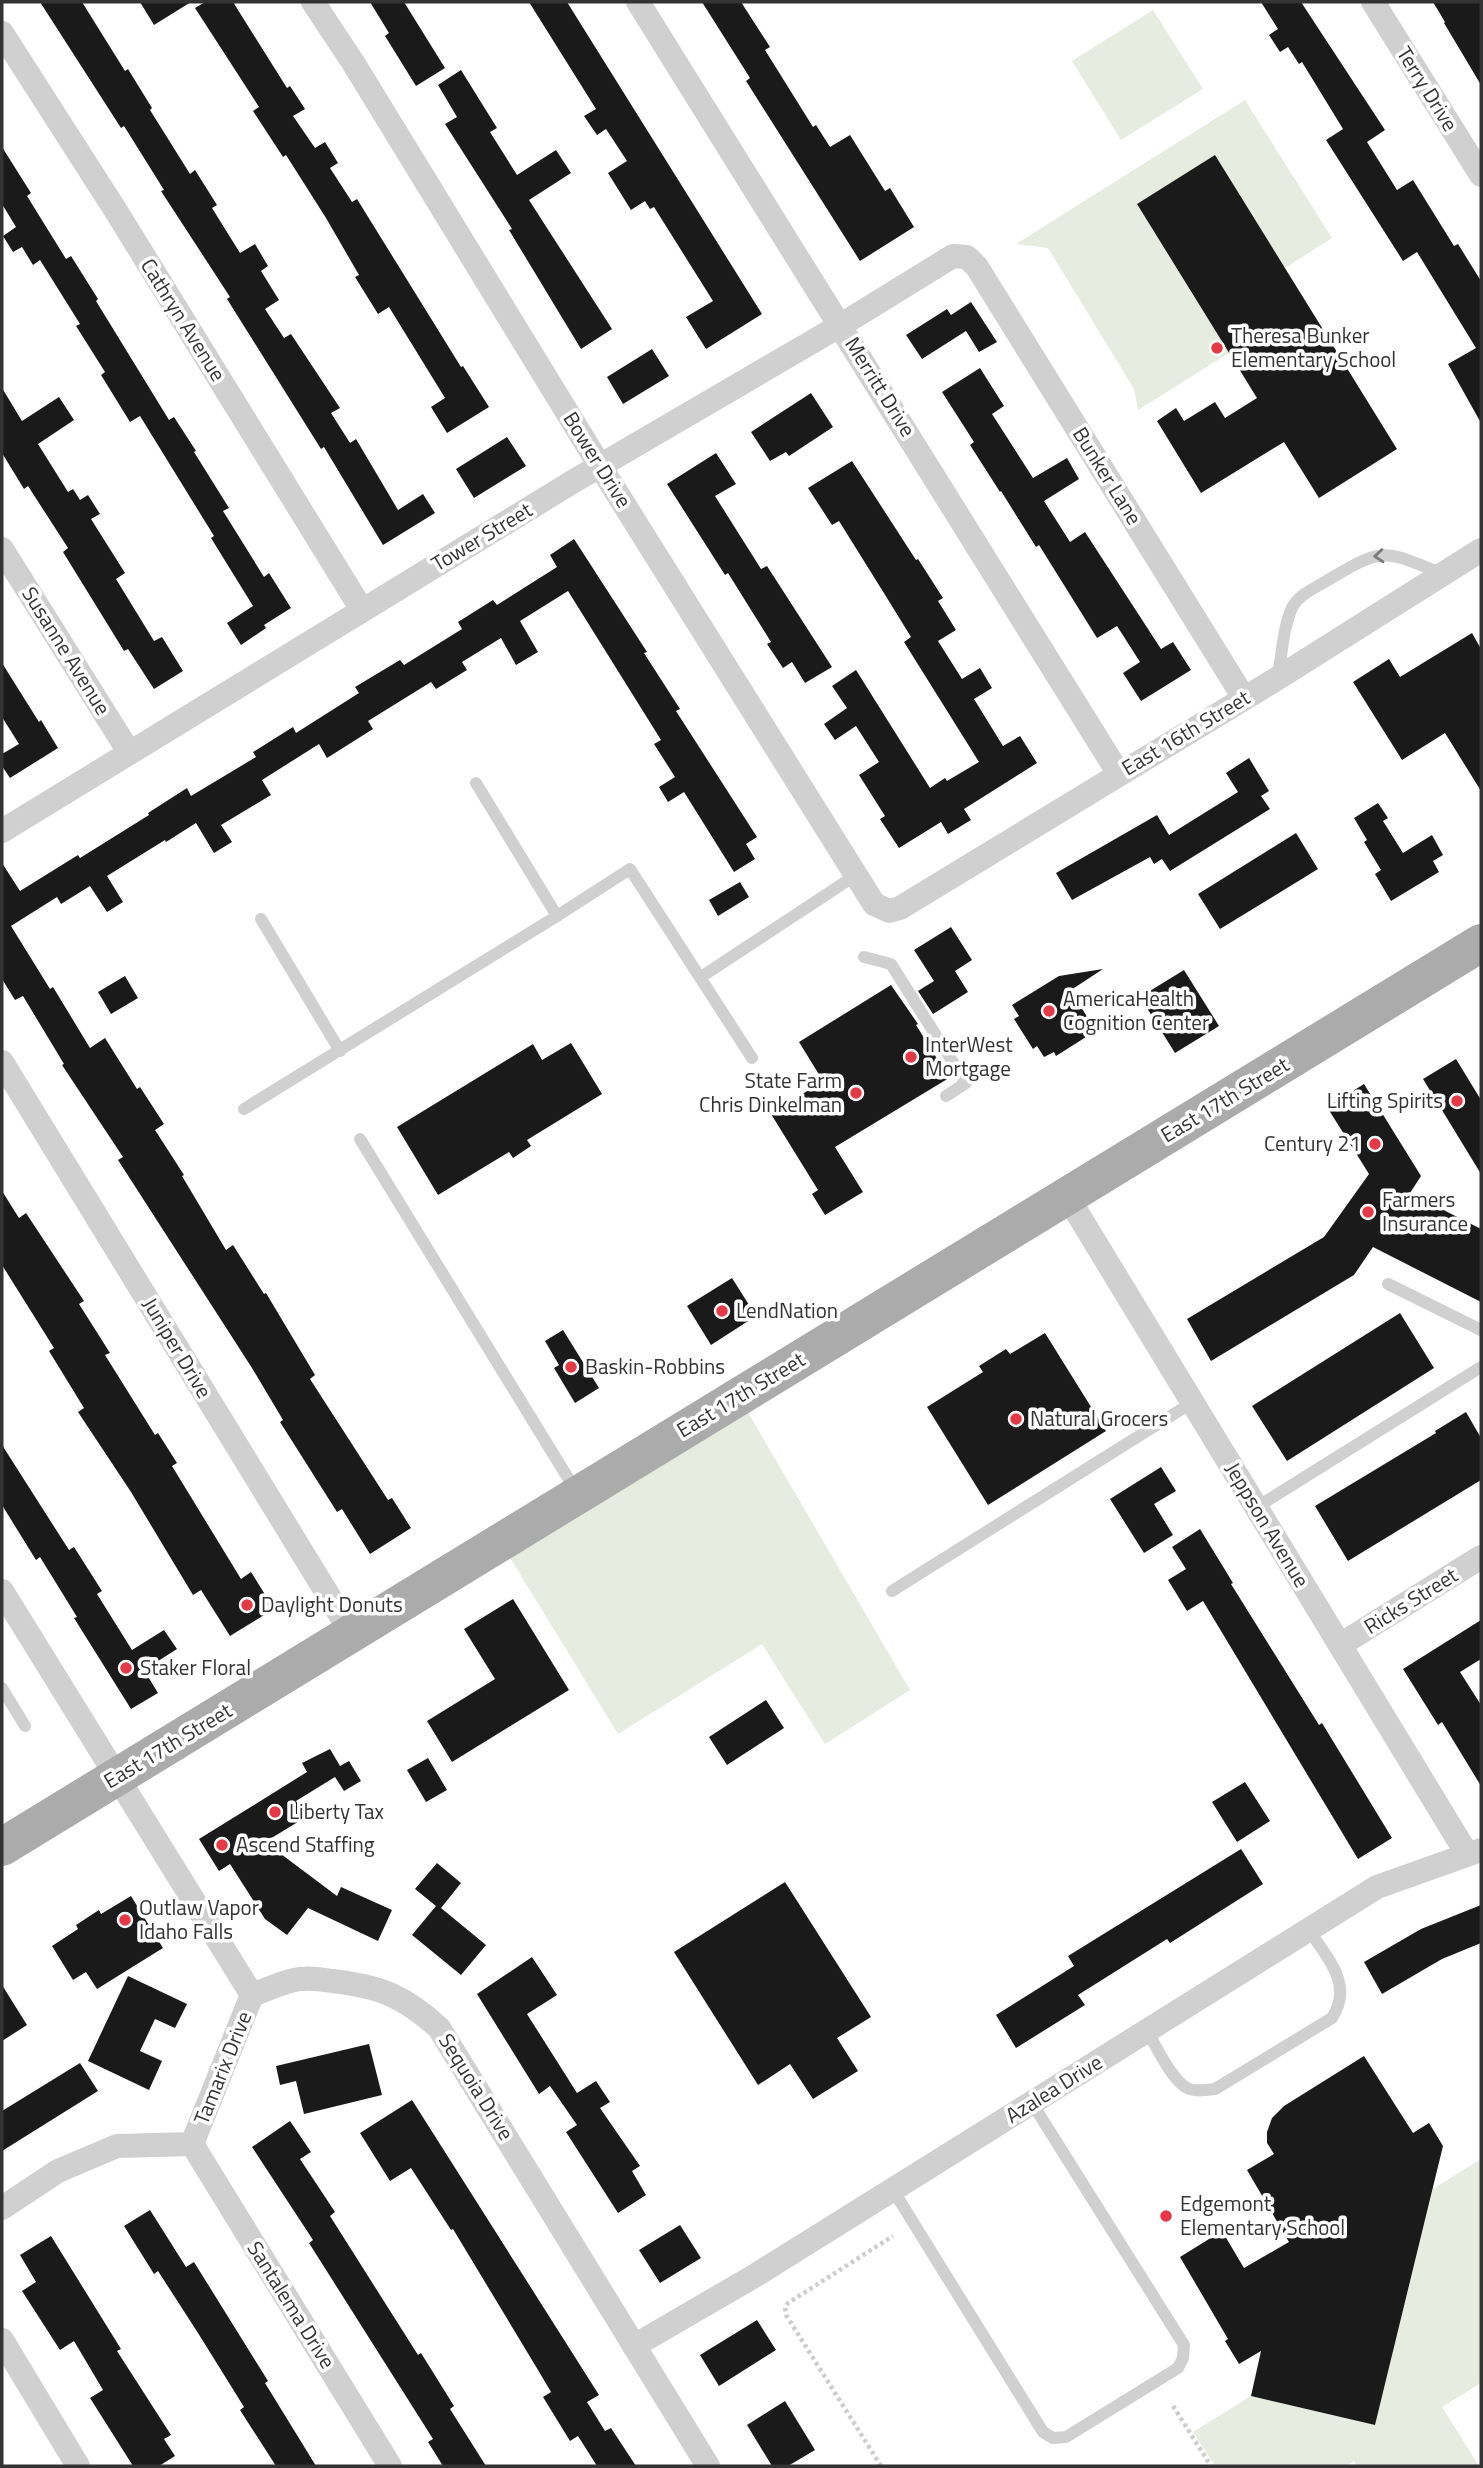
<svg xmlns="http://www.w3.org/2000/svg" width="1483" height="2468" font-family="'Titillium Web',sans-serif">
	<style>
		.green { fill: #e6ecdf }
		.building { fill: #1a1a1a }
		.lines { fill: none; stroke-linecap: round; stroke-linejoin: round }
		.path { stroke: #cdcdcd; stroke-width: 4.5; stroke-dasharray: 3.5 3.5; stroke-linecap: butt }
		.lane { stroke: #d0d0d0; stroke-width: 12 }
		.street { stroke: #d0d0d0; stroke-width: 24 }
		.primary { stroke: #ababab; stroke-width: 38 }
		.oneway { stroke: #7a7a7a }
		.poi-dot { fill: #e63946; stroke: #fff; stroke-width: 2.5 }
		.labels { text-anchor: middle; stroke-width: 7; stroke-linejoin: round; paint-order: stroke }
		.street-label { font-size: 21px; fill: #333; stroke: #fff }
		.poi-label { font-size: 21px; fill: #333; stroke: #fff; text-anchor: start }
	</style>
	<rect width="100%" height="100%" fill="#fff"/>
	<g class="green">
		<polygon points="1153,10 1203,89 1121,140 1072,61"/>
		<polygon points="1245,100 1332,238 1285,268 1215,156 1137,204 1229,353 1138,410 1134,389 1048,248 1016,244"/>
		<polygon points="739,1397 910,1690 825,1744 762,1644 618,1734 501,1543"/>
		<polygon points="1481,2159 1481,2383 1442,2407 1479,2466 1357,2466 1354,2461 1346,2466 1215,2466 1193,2432 1251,2396 1375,2425 1433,2189"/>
	</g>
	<g class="building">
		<polygon points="40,2 82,2 125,71 128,69 152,108 150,110 190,174 195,170 217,205 212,208 240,253 255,244 268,266 261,271 279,300 265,309 284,338 291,334 340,408 331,413 350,443 356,439 398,510 423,494 435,513 383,545 324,447 321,449 227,299 230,297 161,191 164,190 124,126 121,128"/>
		<polygon points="140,2 191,2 154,25"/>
		<polygon points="205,2 233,2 287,88 290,86 305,109 293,116 315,148 325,142 338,163 330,168 352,202 357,199 461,367 463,366 489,407 447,433 431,407 445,398 389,307 378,314 355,277 359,275 326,218 286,155 283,157 253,111 259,107 195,8"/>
		<polygon points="370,2 404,2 445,68 416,86 385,36 389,33"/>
		<polygon points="529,2 567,2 762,314 706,349 686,317 713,301 654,207 650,209 645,201 631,210 608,173 627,161 606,129 597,135 584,116 596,109"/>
		<polygon points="702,2 741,2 770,47 765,50 813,127 816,125 830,147 850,135 885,191 890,188 914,227 860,261 746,81 750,78"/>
		<polygon points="1261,2 1301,2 1385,130 1367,142 1397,190 1413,180 1454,246 1458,244 1481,281 1481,423 1448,364 1476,348 1417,252 1403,261 1326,140 1343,129 1302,62 1299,64 1288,47 1280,52 1269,35 1278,29"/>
		<polygon points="1433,2 1481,2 1481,85 1444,23 1445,22"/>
		<polygon points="461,70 497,128 490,132 517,175 556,150 571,173 529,200 612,329 581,349 509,230 512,229 445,124 457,117 438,85"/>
		<polygon points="2,147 31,193 27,196 66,259 71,256 98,299 96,301 169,420 174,417 196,451 194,452 229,508 223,511 264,577 269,573 291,608 264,625 266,628 241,645 227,623 253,606 211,538 214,536 140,416 130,422 101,375 105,372 76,326 80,324 40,260 33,265 22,247 13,252 3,236 16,227 2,204"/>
		<polygon points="1215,155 1397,449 1319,498 1284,442 1201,493 1157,421 1176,408 1184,421 1215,402 1225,418 1257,398 1137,204"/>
		<polygon points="971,302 997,342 979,352 966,331 922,359 906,335 947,309 951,315"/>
		<polygon points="652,349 669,376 623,404 607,377"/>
		<polygon points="980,368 1004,406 992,414 1033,478 1067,458 1079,479 1044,501 1070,542 1085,532 1161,649 1173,642 1191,670 1141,701 1123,673 1140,662 1117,626 1097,638 1039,545 1036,547 1001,491 1000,492 970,445 974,442 942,392"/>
		<polygon points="2,388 22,421 59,397 74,420 38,444 68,492 73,489 80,500 88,495 100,514 91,519 125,573 116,579 154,641 162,637 183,671 154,689 128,649 124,651 63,552 68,548 28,486 24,489 2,453"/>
		<polygon points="811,393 833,427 789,456 786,452 770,461 751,432"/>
		<polygon points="507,437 526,466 474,498 456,469"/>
		<polygon points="716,453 736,484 715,496 761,569 767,566 832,667 805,683 792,662 783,668 767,644 771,642 728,573 725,575 667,484"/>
		<polygon points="852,461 916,560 918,559 943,598 938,601 956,630 938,641 962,679 980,668 992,688 974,699 1003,746 1020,736 1037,763 964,809 971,820 948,834 941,822 899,848 880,819 885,816 859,775 879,762 856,726 835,740 824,724 847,708 832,686 856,670 930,788 945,778 947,781 979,762 904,642 911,637 887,598 839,521 832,525 808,488"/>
		<polygon points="574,539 647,652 644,653 680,709 676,711 757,837 746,844 755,859 734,872 684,792 668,802 659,787 675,777 654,744 661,740 568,591 520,621 538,652 516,665 501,638 462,662 467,670 436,689 431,682 368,721 373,729 327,758 319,744 262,780 271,795 221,825 232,842 214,853 196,823 166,842 165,840 107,876 123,902 107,912 90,886 61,904 57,897 11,926 50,989 53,987 90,1048 105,1038 137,1089 140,1087 164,1124 155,1130 184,1175 182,1176 226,1250 233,1245 264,1294 266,1293 315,1375 310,1379 388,1500 392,1498 411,1528 370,1554 342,1509 337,1512 280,1422 283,1420 252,1368 118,1160 123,1157 62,1065 64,1064 23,996 15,1000 2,979 2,863 20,891 78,855 80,858 149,815 148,813 187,788 191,796 256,757 253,752 293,727 296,733 359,693 355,687 400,660 404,665 462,629 458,622 493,600 497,605 557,567 550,555"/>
		<polygon points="1472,633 1481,649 1481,791 1445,733 1402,760 1353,682 1389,659 1400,677"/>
		<polygon points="2,663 39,722 41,720 58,748 10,778 2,766 2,754 19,744 2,717"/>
		<polygon points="1249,758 1269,791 1261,796 1270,809 1170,871 1162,859 1154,864 1150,857 1072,900 1056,873 1157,815 1169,835 1238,792 1226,773"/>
		<polygon points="1378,803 1388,818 1383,821 1403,853 1432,835 1443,855 1433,861 1439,872 1391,901 1375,874 1381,870 1364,842 1367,840 1354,818"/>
		<polygon points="1296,833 1318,869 1220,929 1198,894"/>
		<polygon points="740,882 749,897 718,916 709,900"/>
		<polygon points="951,927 972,960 955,971 968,992 933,1014 918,991 934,981 914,950"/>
		<polygon points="1103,969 1071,990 1093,1027 1084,1034 1086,1037 1056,1056 1054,1052 1044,1057 1037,1046 1033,1049 1014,1019 1019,1016 1012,1005 1059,976"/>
		<polygon points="1184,970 1219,1026 1175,1053 1140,997"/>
		<polygon points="125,976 138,998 111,1014 98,992"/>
		<polygon points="891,985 918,1024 916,1025 949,1078 835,1147 863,1192 825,1215 812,1194 818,1190 771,1114 823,1081 799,1042"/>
		<polygon points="571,1043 602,1094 527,1140 531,1146 513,1158 509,1152 438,1195 397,1127 533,1044 542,1060"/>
		<polygon points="1456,1059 1481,1100 1481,1174 1423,1079"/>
		<polygon points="1364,1084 1421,1176 1410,1193 1481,1229 1481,1302 1373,1247 1354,1275 1211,1361 1187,1319 1324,1237 1369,1174 1327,1107"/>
		<polygon points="2,1191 19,1218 26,1213 84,1301 79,1304 110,1353 105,1355 155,1435 158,1433 177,1463 172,1466 241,1579 251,1572 274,1609 230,1636 201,1590 193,1595 131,1492 78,1412 84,1408 49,1351 54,1348 2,1265"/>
		<polygon points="732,1278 756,1316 711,1345 687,1306"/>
		<polygon points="1400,1313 1434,1368 1287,1461 1252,1406"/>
		<polygon points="563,1330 599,1388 575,1403 554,1368 559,1365 545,1341"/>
		<polygon points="1045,1333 1106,1431 988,1505 927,1407 983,1372 979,1366 1006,1349 1010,1354"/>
		<polygon points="1466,1412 1481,1438 1481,1480 1348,1561 1315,1506 1436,1433 1435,1431"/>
		<polygon points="2,1445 69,1550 74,1547 102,1591 97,1594 132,1650 164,1630 177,1649 144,1670 158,1693 131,1709 74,1618 77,1617 40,1557 36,1560 2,1505"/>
		<polygon points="1161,1467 1176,1491 1154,1504 1173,1535 1144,1553 1110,1499"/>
		<polygon points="1200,1529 1233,1583 1231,1584 1319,1725 1322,1723 1392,1838 1358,1859 1203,1601 1187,1611 1168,1580 1186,1569 1172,1547"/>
		<polygon points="513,1599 569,1690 452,1762 427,1721 495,1679 464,1629"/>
		<polygon points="1481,1620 1481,1659 1460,1672 1481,1705 1481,1786 1442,1722 1438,1725 1403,1669"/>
		<polygon points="766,1700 784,1728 727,1765 709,1737"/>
		<polygon points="330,1749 340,1766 349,1761 361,1781 344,1791 335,1777 296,1801 306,1817 265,1842 337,1896 341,1887 392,1910 378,1941 308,1908 287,1935 265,1919 230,1864 219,1871 199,1839 307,1772 302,1763"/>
		<polygon points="428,1758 447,1790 426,1802 407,1770"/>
		<polygon points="1245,1782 1270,1821 1237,1842 1212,1802"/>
		<polygon points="1241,1849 1263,1884 1170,1943 1167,1939 1078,1995 1085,2005 1016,2048 996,2015 1074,1966 1068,1956"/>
		<polygon points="437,1863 461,1883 441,1908 486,1945 461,1975 412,1935 436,1906 415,1889"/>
		<polygon points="785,1882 871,2017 837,2038 858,2071 813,2099 790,2064 758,2085 674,1952"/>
		<polygon points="131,1896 163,1948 97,1989 86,1972 73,1980 52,1946 78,1929 76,1925 99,1910 101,1914"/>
		<polygon points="1481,1905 1481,1943 1442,1959 1382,1994 1364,1962 1421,1929"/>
		<polygon points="532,1957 557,1995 527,2014 577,2093 596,2081 610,2102 600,2108 640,2166 632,2171 646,2195 618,2213 566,2132 577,2125 550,2086 539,2094 477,1994"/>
		<polygon points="128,1976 187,2004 175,2028 155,2019 140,2051 162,2061 149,2090 88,2061"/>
		<polygon points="2,1985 27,2025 2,2041"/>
		<polygon points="369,2044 382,2095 304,2114 296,2081 280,2085 276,2066"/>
		<polygon points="1364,2056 1413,2133 1429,2123 1443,2146 1375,2425 1251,2396 1261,2351 1239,2364 1225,2341 1228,2339 1180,2257 1222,2231 1244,2268 1289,2242 1247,2170 1274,2154 1267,2143 1267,2132 1272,2118 1284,2106"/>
		<polygon points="80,2063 98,2091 2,2151 2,2111"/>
		<polygon points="412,2100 599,2395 587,2402 605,2431 611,2428 636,2466 597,2466 578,2436 570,2441 543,2397 551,2392 538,2370 453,2229 451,2230 411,2168 390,2181 360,2133"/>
		<polygon points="290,2121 311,2152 300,2159 335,2212 330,2216 418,2355 421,2353 454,2406 450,2409 486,2466 443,2466 428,2442 433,2439 309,2243 313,2240 252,2147"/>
		<polygon points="150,2210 186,2267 194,2262 268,2381 265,2383 316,2466 276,2466 240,2410 244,2407 198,2333 158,2271 154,2274 124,2226"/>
		<polygon points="680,2225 701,2258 660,2283 639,2250"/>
		<polygon points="51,2236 121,2349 117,2351 171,2435 164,2439 175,2456 159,2466 133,2466 90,2398 103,2390 74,2341 60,2350 22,2291 36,2282 20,2255"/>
		<polygon points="757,2320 776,2350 719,2386 700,2355"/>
		<polygon points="785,2401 815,2450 788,2466 772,2466 747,2425"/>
	</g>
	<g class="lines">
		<g class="path">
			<polyline points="1173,2406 1211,2466"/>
			<polyline points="881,2466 786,2315 785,2307 788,2303 893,2236"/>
		</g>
		<g class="lane">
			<path d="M1278,676c4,-22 5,-50 15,-70 7,-12 24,-19 35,-26 57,-34 55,-30 115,-6"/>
			<polyline points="476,783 557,916"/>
			<polyline points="261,919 340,1051"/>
			<polyline points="864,957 891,964 966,1083 946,1096"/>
			<polyline points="701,977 856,875"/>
			<polyline points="244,1109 557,916 630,869 752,1058"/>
			<polyline points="360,1139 576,1491"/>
			<polyline points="1388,1284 1481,1330"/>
			<polyline points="1257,1507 1481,1367"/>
			<polyline points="892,1591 1193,1402"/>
			<polyline points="2,1688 25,1726"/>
			<path d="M1147,2031c9,15 25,49 40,57 8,4 19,2 28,1l117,-71c22,-34 -5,-60 -23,-88"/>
			<polyline points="893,2190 1043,2432 1053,2438 1066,2437 1178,2368 1183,2358 1184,2345 1032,2103"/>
		</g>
		<g class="street">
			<polyline points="313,2 354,64 600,466 874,904 889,911 900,908 946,880 1278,678 1481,550"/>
			<polyline points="638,2 1119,774"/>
			<polyline points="1373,2 1481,175"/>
			<polyline points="2,33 116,211 362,610"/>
			<polyline points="2,549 129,752"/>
			<polyline points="2,831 574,481 841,325 953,256 967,257 977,267 1244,698"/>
			<polyline points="2,1062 352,1634"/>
			<polyline points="1067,1196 1467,1854"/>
			<polyline points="2,1591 252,1995"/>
			<polyline points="1340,1645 1481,1557"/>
			<path d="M252,1995c14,-5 28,-12 42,-15 12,-3 25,-1 38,1 47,5 72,15 107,47l269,438"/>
			<polyline points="192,2144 390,2466"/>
			<polyline points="2,2208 58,2171 117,2146 192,2144 252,1995"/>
			<polyline points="2,2340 78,2466"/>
			<polyline points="634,2346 756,2275 1377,1887 1481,1850"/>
		</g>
		<polyline class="primary" points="2,1847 1481,943"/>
	</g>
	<defs><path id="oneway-chevron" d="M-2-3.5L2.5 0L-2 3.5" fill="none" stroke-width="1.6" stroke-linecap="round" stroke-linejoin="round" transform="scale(1.75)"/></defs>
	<use class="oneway" href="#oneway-chevron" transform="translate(1379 556) rotate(175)"/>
	<g class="poi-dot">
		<circle cx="1217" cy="348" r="7"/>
		<circle cx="1049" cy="1011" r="7"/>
		<circle cx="911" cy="1057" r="7"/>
		<circle cx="856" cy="1093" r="7"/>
		<circle cx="1457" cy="1101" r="7"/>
		<circle cx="1375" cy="1144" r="7"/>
		<circle cx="1368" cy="1212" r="7"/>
		<circle cx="722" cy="1311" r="7"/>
		<circle cx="571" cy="1367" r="7"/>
		<circle cx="1016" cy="1419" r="7"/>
		<circle cx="247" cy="1605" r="7"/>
		<circle cx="126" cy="1668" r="7"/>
		<circle cx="275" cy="1812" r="7"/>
		<circle cx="222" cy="1845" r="7"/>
		<circle cx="125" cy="1920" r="7"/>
		<circle cx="1166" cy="2216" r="7"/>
	</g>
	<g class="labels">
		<g class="street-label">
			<text transform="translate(1427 89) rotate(58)" y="7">Terry Drive</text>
			<text transform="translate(183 320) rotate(58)" y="7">Cathryn Avenue</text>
			<text transform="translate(880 387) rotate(58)" y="7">Merritt Drive</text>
			<text transform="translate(597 460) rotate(58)" y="7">Bower Drive</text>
			<text transform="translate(1107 476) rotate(58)" y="7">Bunker Lane</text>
			<text transform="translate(482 537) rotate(-31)" y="7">Tower Street</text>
			<text transform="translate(66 651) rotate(58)" y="7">Susanne Avenue</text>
			<text transform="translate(1186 733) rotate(-31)" y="7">East 16th Street</text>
			<text transform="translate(1225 1100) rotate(-31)" y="7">East 17th Street</text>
			<text transform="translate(177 1348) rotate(59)" y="7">Juniper Drive</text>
			<text transform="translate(741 1395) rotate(-31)" y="7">East 17th Street</text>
			<text transform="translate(1267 1525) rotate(59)" y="7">Jeppson Avenue</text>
			<text transform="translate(1411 1601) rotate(-32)" y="7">Ricks Street</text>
			<text transform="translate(168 1746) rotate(-31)" y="7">East 17th Street</text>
			<text transform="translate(223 2068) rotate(-68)" y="7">Tamarix Drive</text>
			<text transform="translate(476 2087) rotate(58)" y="7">Sequoia Drive</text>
			<text transform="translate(1054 2089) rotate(-32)" y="7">Azalea Drive</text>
			<text transform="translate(291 2305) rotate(58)" y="7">Santalema Drive</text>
		</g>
		<g class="poi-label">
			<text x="1231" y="343">Theresa Bunker<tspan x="1231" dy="24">Elementary School</tspan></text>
			<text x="1063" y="1006">AmericaHealth<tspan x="1063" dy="24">Cognition Center</tspan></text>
			<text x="925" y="1052">InterWest<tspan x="925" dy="24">Mortgage</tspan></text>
			<text x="842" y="1088" text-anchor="end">State Farm<tspan x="842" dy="24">Chris Dinkelman</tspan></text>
			<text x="1443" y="1108" text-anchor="end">Lifting Spirits</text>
			<text x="1361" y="1151" text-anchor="end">Century 21</text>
			<text x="1382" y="1207">Farmers<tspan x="1382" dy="24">Insurance</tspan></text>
			<text x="736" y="1318">LendNation</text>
			<text x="585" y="1374">Baskin-Robbins</text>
			<text x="1030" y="1426">Natural Grocers</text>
			<text x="261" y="1612">Daylight Donuts</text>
			<text x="140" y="1675">Staker Floral</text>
			<text x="289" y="1819">Liberty Tax</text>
			<text x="236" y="1852">Ascend Staffing</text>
			<text x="139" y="1915">Outlaw Vapor<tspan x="139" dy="24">Idaho Falls</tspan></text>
			<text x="1180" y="2211">Edgemont<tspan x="1180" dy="24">Elementary School</tspan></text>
		</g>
	</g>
	<rect width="1483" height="2468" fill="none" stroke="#333333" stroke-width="7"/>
</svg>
